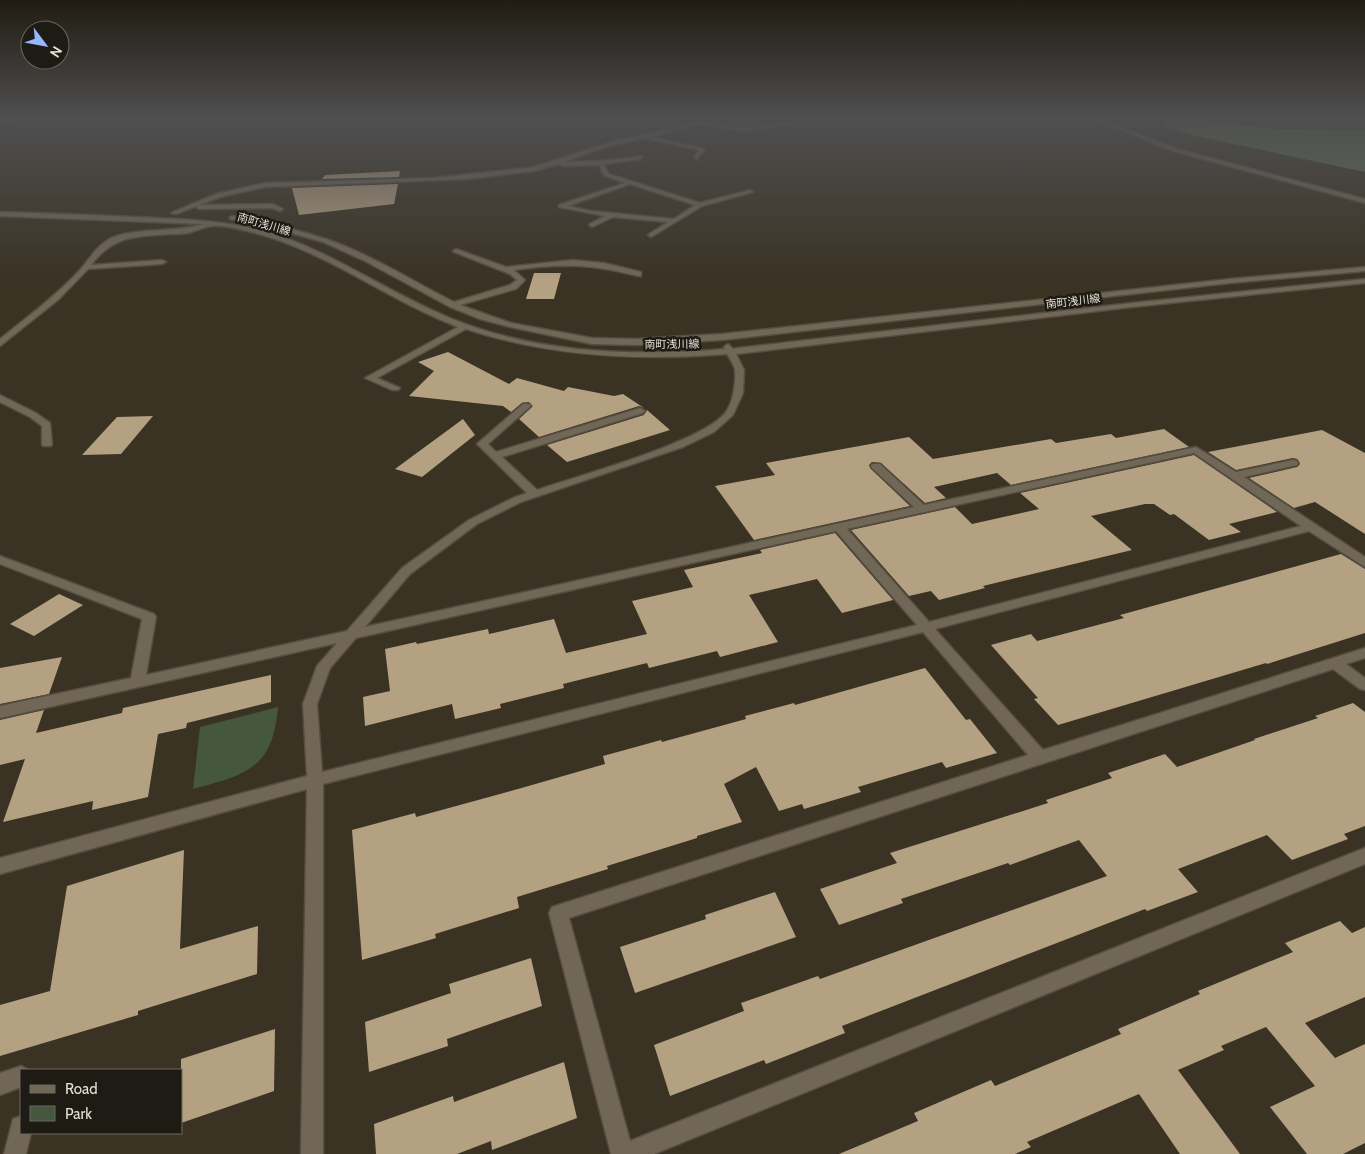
<svg xmlns="http://www.w3.org/2000/svg" width="1365" height="1154" font-family="Cabin,'Noto Sans JP',sans-serif">
	<style>
		.green { fill: #45573d }
		.forest { fill: #607458 }
		.building { fill: #b4a182 }
		.lines { fill: none; stroke-linecap: round; stroke-linejoin: round }
		.minor-casing { stroke: #544d41; stroke-width: 3 }
		.minor { fill: #706757; fill-rule: evenodd }
		.labels { text-anchor: middle; stroke-width: 5; stroke-linejoin: round; paint-order: stroke }
		.far-street-label { font-size: 11px; fill: #e4dfd6; stroke: #1e1a14 }
	</style>
	<rect width="100%" height="100%" fill="#3a3223"/>
	<path class="green" d="M278,707c-5,61 -31,68 -85,82l7,-62z"/>
	<polygon class="forest" points="1173,119 1197,119 1274,129 1365,130 1365,172 1192,135 1164,125 1165,121"/>
	<g class="building">
		<polygon points="400,171 399,177 322,179 325,175"/>
		<polygon points="398,184 394,204 299,215 292,188"/>
		<polygon points="534,273 561,273 554,299 526,299"/>
		<polygon points="448,352 509,384 517,378 564,391 568,387 614,396 623,394 644,408 639,406 539,437 519,419 532,407 529,402 522,403 511,412 503,406 409,396 434,371 418,362"/>
		<polygon points="647,410 670,430 567,462 547,445 644,415"/>
		<polygon points="153,416 121,454 82,455 117,417"/>
		<polygon points="463,419 475,435 422,477 395,469"/>
		<polygon points="1164,429 1189,447 1011,485 997,473 934,487 946,498 925,503 881,463 872,462 869,465 871,469 910,506 754,540 715,486 775,475 766,463 909,437 933,459 1051,439 1056,443 1111,434 1116,438"/>
		<polygon points="1322,430 1365,453 1365,534 1315,502 1294,508 1249,478 1297,467 1300,464 1297,459 1293,458 1236,470 1208,452"/>
		<polygon points="1194,455 1277,512 1229,524 1241,532 1209,540 1174,514 1170,515 1154,504 1145,504 1091,516 1132,550 983,586 985,588 939,600 931,591 909,596 851,530 955,507 972,524 1039,509 1020,493"/>
		<polygon points="835,533 893,600 842,613 817,579 749,595 778,642 720,657 717,651 649,668 647,663 563,684 564,688 500,704 501,708 455,719 452,704 365,726 363,697 390,691 385,649 416,642 417,644 488,629 489,634 554,619 566,653 647,634 632,601 693,587 684,570 762,553 760,550"/>
		<polygon points="1341,554 1365,569 1365,633 1267,664 1266,663 1058,725 1034,699 1038,698 991,645 1031,634 1037,641 1124,618 1120,615"/>
		<polygon points="59,594 83,605 34,636 10,624"/>
		<polygon points="62,657 49,694 0,704 0,668"/>
		<polygon points="925,668 966,720 970,719 997,753 946,768 942,762 858,787 861,792 804,809 802,804 779,811 756,767 724,784 742,822 697,836 697,838 607,866 608,869 517,897 519,908 435,934 436,938 362,960 352,830 415,813 416,817 525,787 605,764 603,756 661,740 662,742 746,719 745,716 794,703 795,705"/>
		<polygon points="271,675 271,702 187,723 186,728 158,734 148,797 92,810 93,801 3,822 25,759 0,765 0,720 44,710 36,733 122,713 123,708"/>
		<polygon points="1353,703 1365,712 1365,826 1344,834 1348,839 1292,860 1267,835 1178,869 1198,892 1147,911 1145,909 842,1026 845,1033 766,1064 764,1060 670,1096 654,1045 744,1011 741,1003 818,976 820,979 1107,876 1079,840 1010,865 1008,863 901,899 903,903 839,925 820,889 897,863 890,853 1048,803 1046,800 1112,778 1108,773 1165,754 1177,767 1255,740 1254,739 1318,718 1315,716"/>
		<polygon points="184,850 180,949 258,926 257,974 138,1011 138,1015 0,1056 0,1005 50,991 67,886"/>
		<polygon points="775,892 796,937 635,993 620,947 706,919 705,915"/>
		<polygon points="1340,921 1352,933 1365,927 1365,997 1305,1023 1335,1058 1365,1044 1365,1143 1343,1154 1307,1154 1270,1107 1315,1086 1266,1027 1221,1046 1224,1050 1178,1070 1240,1154 1180,1154 1139,1094 1027,1142 1031,1147 1015,1154 839,1154 918,1121 914,1113 991,1080 995,1086 1121,1034 1118,1029 1200,994 1198,991 1293,952 1285,943"/>
		<polygon points="531,958 542,1006 447,1039 448,1046 369,1072 365,1022 451,993 449,984"/>
		<polygon points="275,1029 274,1091 181,1123 181,1059"/>
		<polygon points="564,1062 577,1118 492,1150 491,1141 457,1154 376,1154 374,1124 453,1096 454,1102"/>
	</g>
	<g class="lines">
		<g class="minor-casing">
			<g id="minor">
				<polygon points="8,119 16,119 0,123 0,121"/>
				<path d="M698,119h5l-5,3 50,7 30,-6h17l-47,8 -54,-7 -43,13 54,12 -8,10 -3,-2 5,-7 -50,-11 1,-2 -42,9 -44,16 37,-1 42,-5 -2,3 -37,5 4,9 4,2 88,28 50,-13 3,2 -51,14 -51,31 -3,-2 1,-1 19,-12 -55,-5 -21,10 -3,-2 1,-1 15,-8 -46,-9v-2l66,-22 -21,-8 -5,-10 -37,1 -3,-2 -25,7 -67,8 -202,8 -45,10 -44,17 -5,-1 45,-19 49,-11 169,-5 100,-11 81,-26 64,-14zM630,184l65,21 -21,14 -83,-8 -23,-5z"/>
				<polygon points="1094,119 1100,119 1177,149 1365,199 1365,203 1173,151"/>
				<polygon points="273,204 283,209 280,211 272,208 199,209 196,207 199,205"/>
				<path d="M0,212c45,1 91,3 136,5 43,2 86,3 128,14 60,17 111,53 168,79 90,43 195,47 293,39l-1,-2 4,-3 5,5 5,-1 394,-45 233,-24v4l-233,24 -396,47 8,16 -1,23 -10,22 -19,17 -31,15 -162,55 -44,22 -67,50 -45,53 549,-120 -42,-39 -1,-2 1,-2h8l44,41 272,-58 40,25 57,-12 4,1 1,2 -1,2 -53,12 121,80v10l-56,-36 -374,98 108,121 322,-102v10l-19,6 19,14v12l-5,-1 -27,-20 -764,249 61,223 735,-293v16l-711,290h-43l-62,-241 3,-6 476,-152 -105,-123 -600,152v370h-22l6,-365 -307,85v-16l307,-82 -4,-72 14,-38 20,-23 -337,75v-12l131,-28 11,-59 -142,-55v-8l154,58 2,3 -10,58 201,-44 55,-63 67,-48 44,-22 14,-5 -50,-49 46,-40h6l2,2 -43,38 8,8 141,-43 3,-1 5,3 -2,2 -141,44 35,33c40,-14 167,-48 189,-78 7,-10 10,-29 9,-41 0,-5 -5,-12 -8,-17 -88,7 -176,3 -261,-25l-89,49 23,10 -2,2h-6l-27,-12 93,-51c-71,-27 -133,-77 -207,-95 -12,-3 -26,-7 -38,-6 -7,0 -17,5 -25,7 -6,1 -13,1 -19,1 -34,3 -55,1 -78,31l71,-5 4,2 -4,2 -74,5 -29,30 -59,47v-7c27,-22 56,-43 79,-68 10,-11 18,-26 32,-33 27,-11 63,-5 92,-14l-203,-8zM1194,453l107,73 -372,96 -82,-93zM836,531l81,94 -595,147 -5,-68 13,-36 26,-30z"/>
				<path d="M232,216c32,6 63,13 94,23 44,15 86,42 128,63l56,-17 7,-5 -7,-6 -56,-22 -1,-1 3,-2 50,18 67,-7 31,3 37,9v4h-3c-46,-12 -77,-13 -124,-6l11,10 -9,9 -56,16 51,18 81,15 44,1 86,-5 508,-55 135,-12v4l-135,12 -508,57 -86,5 -44,-1 -82,-17 -30,-8 -30,-12 -85,-46 -42,-19 -50,-14 -43,-9v-2z"/>
				<polygon points="0,395 36,413 50,423 52,444 51,446 43,446 42,444 42,426 30,417 0,402"/>
				<polygon points="21,1066 29,1070 21,1070 21,1087 0,1095 0,1073"/>
				<polygon points="21,1116 21,1133 31,1133 26,1154 4,1154 13,1119"/>
			</g>
		</g>
		<use href="#minor" class="minor"/>
	</g>
	<linearGradient id="sky" x2="0" y2="1"><stop stop-color="#201c13"/><stop offset="0.42" stop-color="#4f4f50"/><stop offset="1" stop-color="#4f4f50" stop-opacity="0"/></linearGradient>
	<rect width="1365" height="280" fill="url(#sky)"/>
	<g class="labels">
		<g class="far-street-label">
			<text transform="translate(264 224) rotate(16)" y="4">南町浅川線</text>
			<text transform="translate(1073 301) rotate(-7)" y="4">南町浅川線</text>
			<text transform="translate(672 344) rotate(-1)" y="4">南町浅川線</text>
		</g>
	</g>
	<rect x="20" y="1069" width="162" height="65" fill="#1e1a14" stroke="#6d6962"/>
	<rect x="30" y="1085" width="25" height="8" fill="#706757" stroke="#6d6962"/>
	<text x="65" y="1094" font-size="15" fill="#e4dfd6">Road</text>
	<rect x="30" y="1106" width="25" height="15" fill="#45573d" stroke="#6d6962"/>
	<text x="65" y="1119" font-size="15" fill="#e4dfd6">Park</text>
	<g transform="translate(45 45) rotate(122)"><circle r="24" fill="#1e1a14" stroke="#6d6962"/>
	<path d="M0-4L9 19L0 12L-9 19Z" fill="#96b6fd"/>
	<text y="-8" font-size="14" font-weight="bold" text-anchor="middle" fill="#e4dfd6">N</text>
	</g>
</svg>
